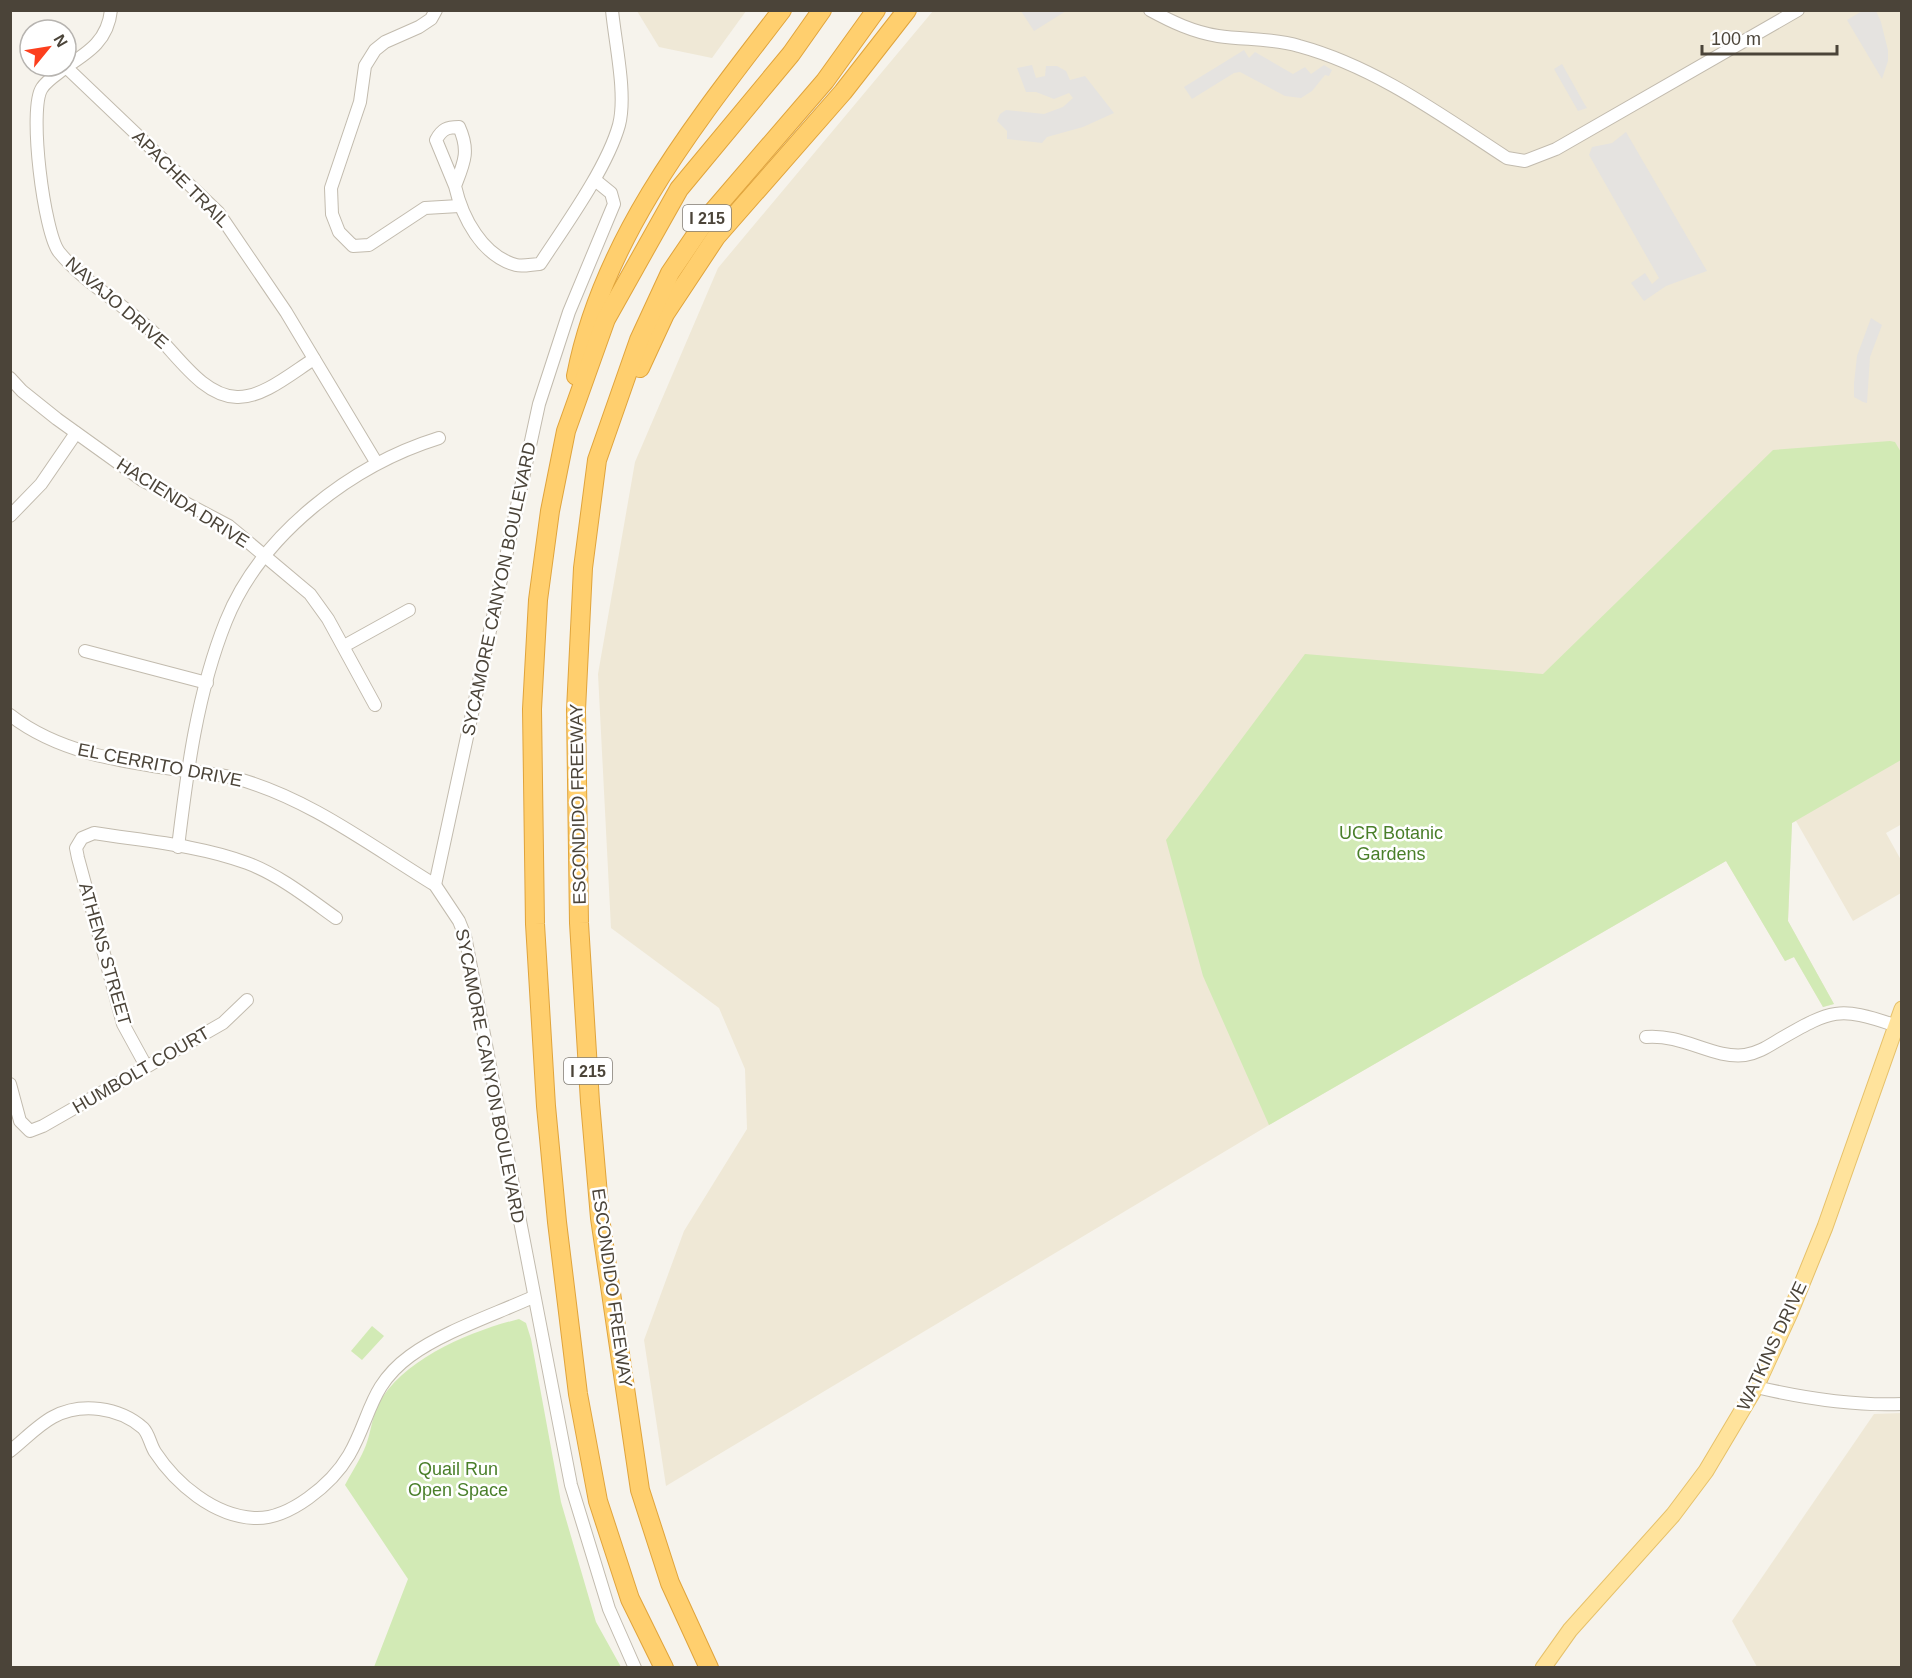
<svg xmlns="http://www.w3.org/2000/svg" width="1912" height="1678" font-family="Arial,sans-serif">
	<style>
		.education { fill: #efe8d6 }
		.green { fill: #d2eab5 }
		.parking { fill: #e5e3e0 }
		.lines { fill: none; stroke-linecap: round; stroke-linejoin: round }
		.minor-casing { stroke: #c2bbae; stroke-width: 14 }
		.major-casing { stroke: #e6c16a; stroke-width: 17 }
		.highway-casing { stroke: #e0a43c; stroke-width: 20 }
		.minor { stroke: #fff; stroke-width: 12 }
		.major { stroke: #ffe39c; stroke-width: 15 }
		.highway { stroke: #ffcf6e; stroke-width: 18 }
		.labels { text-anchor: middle; stroke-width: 5; stroke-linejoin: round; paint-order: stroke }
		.shield { fill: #fff; stroke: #817c74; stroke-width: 1.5 }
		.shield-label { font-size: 16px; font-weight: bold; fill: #4b4439 }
		.street-label { font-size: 18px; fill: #4b4439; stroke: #fff }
		.park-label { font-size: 18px; fill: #4a7f2a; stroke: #fff }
	</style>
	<rect width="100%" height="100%" fill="#f6f3ec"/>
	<g class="education">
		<polygon points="637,11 746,11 712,58 659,47"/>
		<polygon points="933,11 1901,11 1902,824 1886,833 1901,860 1901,893 1853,921 1796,821 1792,823 1788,921 1834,1004 1823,1007 1794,957 1785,961 1726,861 1269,1125 666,1486 644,1340 684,1231 747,1129 745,1069 719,1008 611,928 598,674 635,462 718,268"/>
		<polygon points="1901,1413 1901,1667 1757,1667 1732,1621 1874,1414"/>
	</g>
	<g class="green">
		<polygon points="1890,441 1895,442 1902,454 1901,760 1792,823 1788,921 1834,1004 1823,1007 1794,957 1785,961 1726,861 1269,1125 1203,976 1166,840 1305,654 1543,674 1773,450"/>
		<path d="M519,1319l7,4 5,16 30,163 35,120 25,45h-247l34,-88 -63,-94c7,-13 16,-27 21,-40 5,-13 6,-28 12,-40 24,-46 93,-74 141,-86z"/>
		<polygon points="372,1326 384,1336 362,1360 351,1351"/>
	</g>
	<g class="parking">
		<polygon points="1864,10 1876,11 1881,22 1888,50 1888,61 1882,79 1847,20"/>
		<polygon points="1066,11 1034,31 1021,11 1021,10"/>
		<polygon points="1244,50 1249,58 1255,52 1293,74 1305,67 1311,74 1324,65 1332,70 1329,76 1325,75 1312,91 1301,98 1285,96 1240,72 1234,73 1192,99 1184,87"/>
		<polygon points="1562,64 1585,105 1587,108 1578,111 1554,69"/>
		<polygon points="1032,65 1036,78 1045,76 1046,66 1057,66 1066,71 1070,80 1085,76 1114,113 1083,127 1047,137 1042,143 1007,139 1007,131 997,121 1000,114 1006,110 1044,114 1063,107 1073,98 1069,93 1054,99 1036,92 1026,92 1017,68"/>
		<polygon points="1626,132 1707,271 1666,286 1644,301 1631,283 1645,273 1652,284 1659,278 1589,155 1592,147 1612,143"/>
		<polygon points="1871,318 1882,325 1870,357 1867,403 1863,402 1854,397 1854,383 1857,356"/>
	</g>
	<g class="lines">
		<g class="minor-casing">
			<g id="minor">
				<path d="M111,10c-3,30 -22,42 -45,57l152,145 68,100 90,150"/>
				<polyline points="436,10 431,19 419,27 385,42 375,50 365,66 360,102 331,188 332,214 339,232 353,246 369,245 425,208 459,206"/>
				<path d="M1150,10c22,12 43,22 68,26 27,4 55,2 81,10 77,21 142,69 208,112l18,3 31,-12 242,-139"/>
				<path d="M66,67c-7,6 -19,13 -24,21 -14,20 2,145 17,164 27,33 67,53 97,83 22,21 47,61 81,62 26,1 56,-25 77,-38"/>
				<path d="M455,186l-19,-46c6,-11 11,-13 23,-13 11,24 5,36 -4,59 7,31 27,70 61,79 7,2 17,-1 24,-1 25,-38 67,-96 79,-139 8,-31 -4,-82 -7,-115"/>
				<polyline points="10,378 22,391 57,419 142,480 229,526 310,594 328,619 375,705"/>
				<polyline points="10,516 41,484 76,433"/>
				<polyline points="344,646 409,610"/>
				<polyline points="85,651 207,683"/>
				<path d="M10,715c50,39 115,47 176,56 16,2 34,3 49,7 74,20 136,68 200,107l24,36 6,15 106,549 38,124 26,59"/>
				<path d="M178,847c9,-75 19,-154 48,-226 35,-87 126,-156 213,-183"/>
				<polyline points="435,885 539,404 569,312 614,204 611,193 595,180"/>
				<path d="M1646,1037c38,-3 67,22 99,18 14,-2 25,-10 37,-17 49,-28 57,-32 112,-13"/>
				<path d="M146,1066l-23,-42 -45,-166 -2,-10 6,-10 12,-5c50,8 105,12 153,30 32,12 61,35 89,55"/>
				<polyline points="10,1084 20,1121 30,1131 43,1126 223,1023 247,1000"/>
				<path d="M1756,1387c47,11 98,19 146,17"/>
				<path d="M10,1451c14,-11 28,-26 43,-34 28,-15 66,-10 90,11 6,6 7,16 12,24 21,32 59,64 99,66 35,2 78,-34 95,-63 22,-38 20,-69 61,-99 32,-24 86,-42 123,-59"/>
			</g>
		</g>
		<g class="major-casing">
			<polyline id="major" points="1543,1668 1570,1630 1673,1515 1706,1471 1756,1387 1790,1313 1825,1227 1902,1009"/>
		</g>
		<g class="highway-casing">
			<g id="highway">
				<polyline points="640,368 665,314 716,237 843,92 907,10"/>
				<path d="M576,376c27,-140 121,-255 206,-366"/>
				<polyline points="664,1668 630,1599 598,1501 578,1394 557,1222 546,1106 535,924 532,709 538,600 550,511 566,431 606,319 679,189 791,54 822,10"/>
				<polyline points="709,1668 670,1583 640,1490 600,1218 590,1102 579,923 576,710 583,568 597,460 639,340 670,273 708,217 825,81 876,10"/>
			</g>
		</g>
		<use href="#minor" class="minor"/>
		<use href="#major" class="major"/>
		<use href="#highway" class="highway"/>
	</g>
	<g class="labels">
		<g class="shield">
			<rect x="683" y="205" width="48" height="26" rx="4.5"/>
			<rect x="564" y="1058" width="48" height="26" rx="4.5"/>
		</g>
		<g class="shield-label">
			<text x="707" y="224">I 215</text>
			<text x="588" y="1077">I 215</text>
		</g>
		<g class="street-label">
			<text transform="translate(181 179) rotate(45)" y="6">APACHE TRAIL</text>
			<text transform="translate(117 303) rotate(41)" y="6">NAVAJO DRIVE</text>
			<text transform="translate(183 503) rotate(32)" y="6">HACIENDA DRIVE</text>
			<text transform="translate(499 589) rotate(-78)" y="6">SYCAMORE CANYON BOULEVARD</text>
			<text transform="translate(160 765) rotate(11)" y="6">EL CERRITO DRIVE</text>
			<text transform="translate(578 804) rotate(-91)" y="6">ESCONDIDO FREEWAY</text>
			<text transform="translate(105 954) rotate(74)" y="6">ATHENS STREET</text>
			<text transform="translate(141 1070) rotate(-30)" y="6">HUMBOLT COURT</text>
			<text transform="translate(490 1076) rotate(79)" y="6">SYCAMORE CANYON BOULEVARD</text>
			<text transform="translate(612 1288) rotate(82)" y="6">ESCONDIDO FREEWAY</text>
			<text transform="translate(1772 1346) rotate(-65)" y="6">WATKINS DRIVE</text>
		</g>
		<g class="park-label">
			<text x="1391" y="839">UCR Botanic<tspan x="1391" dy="21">Gardens</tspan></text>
			<text x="458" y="1475">Quail Run<tspan x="458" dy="21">Open Space</tspan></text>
		</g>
	</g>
	<rect width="1912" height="1678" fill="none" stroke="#4b4439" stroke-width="24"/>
	<g transform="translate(48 48) rotate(60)"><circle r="28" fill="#ffffff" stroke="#b7b4b0" stroke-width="1.5"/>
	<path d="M0-4.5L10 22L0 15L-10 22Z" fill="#fc3f1d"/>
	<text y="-9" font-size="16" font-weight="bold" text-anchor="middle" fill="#4b4439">N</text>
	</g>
	<path d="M1702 45v9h135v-9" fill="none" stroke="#4b4439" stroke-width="3"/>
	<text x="1711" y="45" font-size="18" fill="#4b4439" stroke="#ffffff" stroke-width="4.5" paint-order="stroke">100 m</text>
</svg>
